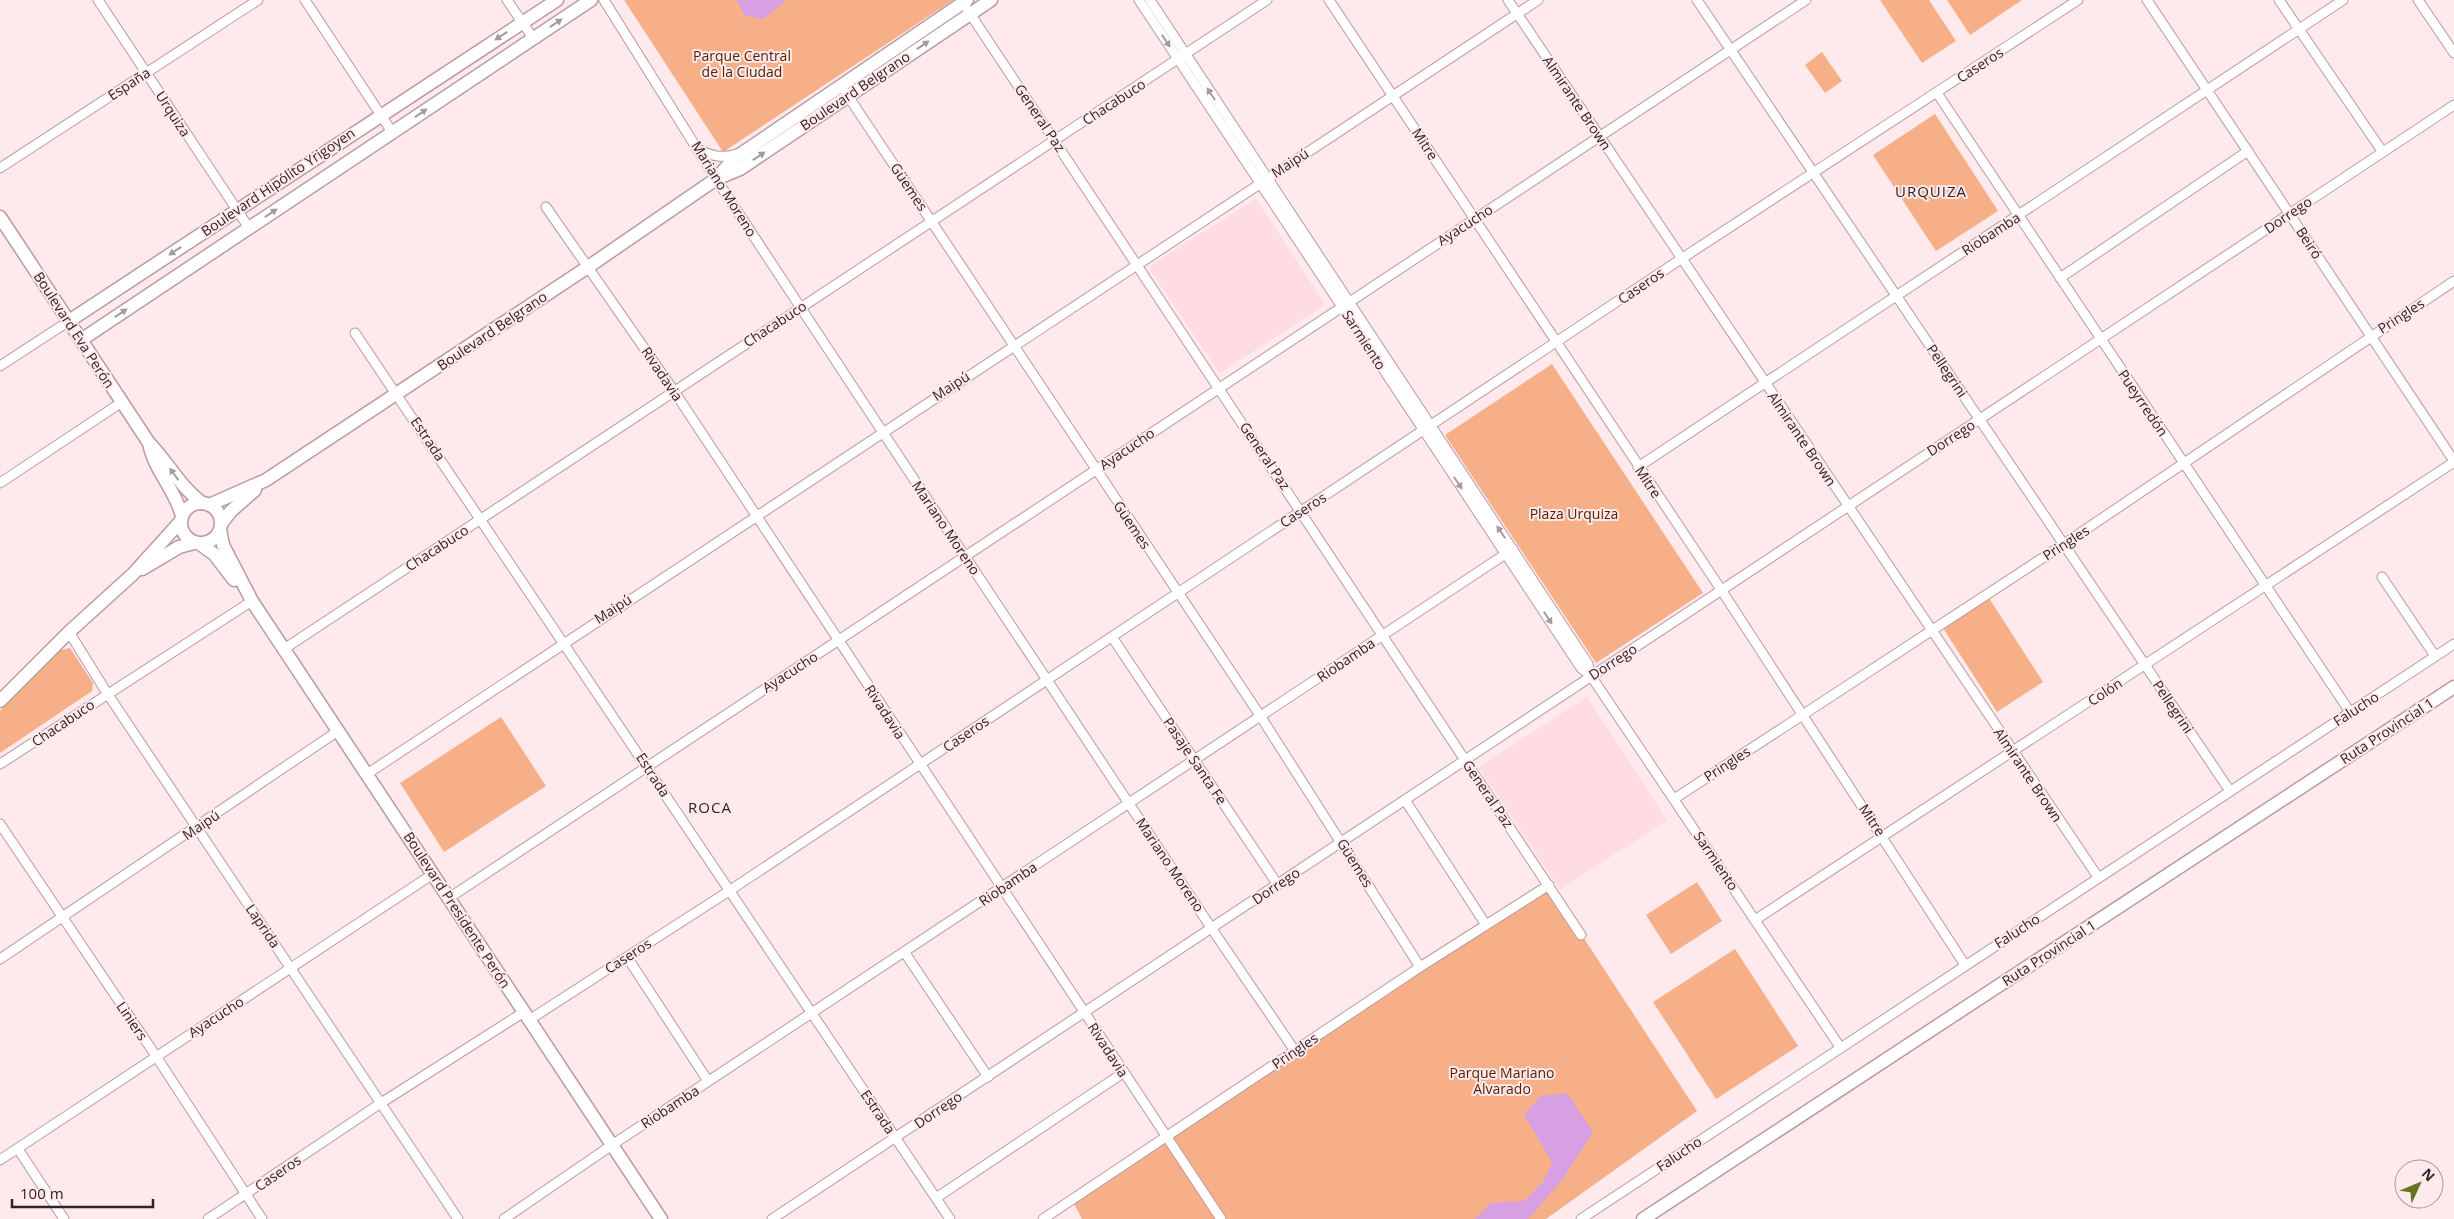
<svg xmlns="http://www.w3.org/2000/svg" width="2454" height="1219" font-family="'Open Sans',sans-serif">
	<style>
		.built { fill: #ffdce2 }
		.green { fill: #f7af87 }
		.water { fill: #d6a0e2 }
		.lines { fill: none; stroke-linecap: round; stroke-linejoin: round }
		.street-casing { stroke: #bb9aa1; stroke-width: 11 }
		.secondary-casing { stroke: #bb9aa1; stroke-width: 15 }
		.street { stroke: #fff; stroke-width: 9 }
		.secondary { stroke: #fff; stroke-width: 12 }
		.oneway { fill: #a29c9e }
		.labels { text-anchor: middle; stroke-width: 4; stroke-linejoin: round; paint-order: stroke }
		.park-label { font-size: 14px; fill: #532300; stroke: #fee9ec }
		.street-label { font-size: 14px; fill: #312427; stroke: #fee9ec }
		.neighbourhood-label { font-size: 15px; letter-spacing: 1px; fill: #312427; stroke: #fee9ec }
	</style>
	<rect width="100%" height="100%" fill="#fee9ec"/>
	<g class="built">
		<polygon points="1256,199 1323,301 1322,307 1221,372 1218,371 1151,271 1151,265"/>
		<polygon points="1587,697 1667,820 1560,890 1479,767"/>
	</g>
	<g class="green">
		<polygon points="624,0 953,0 723,152"/>
		<polygon points="1880,0 1929,0 1956,41 1922,63"/>
		<polygon points="1947,0 2022,0 1970,35"/>
		<polygon points="1822,52 1842,81 1825,93 1805,65"/>
		<polygon points="1935,114 1998,211 1936,251 1873,155"/>
		<polygon points="1552,364 1703,593 1596,663 1445,435"/>
		<polygon points="1989,598 2043,682 1997,712 1943,628"/>
		<polygon points="70,648 93,683 92,691 0,753 0,711 61,650"/>
		<polygon points="501,717 546,786 444,852 400,783"/>
		<polygon points="1697,882 1722,921 1671,954 1646,915"/>
		<polygon points="1549,885 1697,1111 1546,1219 1082,1219 1072,1200"/>
		<polygon points="1735,949 1798,1046 1716,1099 1653,1002"/>
	</g>
	<g class="water">
		<polygon points="736,0 787,0 763,19 745,16"/>
		<polygon points="1567,1093 1593,1132 1563,1179 1528,1219 1475,1219 1491,1203 1524,1201 1544,1181 1552,1162 1524,1115 1541,1096"/>
	</g>
	<g class="lines">
		<g class="street-casing">
			<g id="street">
				<polyline points="98,0 249,228"/>
				<polyline points="305,0 392,132"/>
				<polyline points="507,0 533,38"/>
				<polyline points="604,0 716,179 882,431 1212,929 1295,1051"/>
				<polyline points="1139,0 1581,668 1591,676 1840,1047"/>
				<polyline points="1150,0 1588,664 1591,676"/>
				<polyline points="1329,0 1722,591 1965,965"/>
				<polyline points="1508,0 2098,877"/>
				<polyline points="1697,0 2230,791"/>
				<polyline points="2147,0 2454,461"/>
				<polyline points="2279,0 2382,151"/>
				<polyline points="2418,0 2454,53"/>
				<polyline points="967,9 1581,935"/>
				<polyline points="846,93 1261,717 1420,967"/>
				<polyline points="1937,93 2350,712"/>
				<path d="M700,150c14,7 22,8 37,4"/>
				<polyline points="0,168 258,0"/>
				<polyline points="546,207 674,391 1221,1219"/>
				<polyline points="2060,278 2248,151"/>
				<polyline points="355,333 950,1219"/>
				<polyline points="0,366 69,321"/>
				<polyline points="1638,467 2343,0"/>
				<polyline points="0,483 122,402"/>
				<polyline points="2382,577 2435,656"/>
				<polyline points="69,632 107,693 458,1219"/>
				<polyline points="1112,637 1278,885"/>
				<polyline points="284,649 1267,0"/>
				<polyline points="0,764 252,601"/>
				<polyline points="367,774 1538,0"/>
				<polyline points="1674,799 2064,544 2454,281"/>
				<polyline points="1405,800 1486,925"/>
				<polyline points="0,824 156,1056 262,1219"/>
				<polyline points="449,898 1806,0"/>
				<polyline points="1755,920 2454,462"/>
				<polyline points="905,953 988,1077"/>
				<polyline points="627,957 708,1081"/>
				<polyline points="0,959 338,731"/>
				<polyline points="529,1020 729,891 1681,259 2078,0"/>
				<polyline points="18,1149 64,1219"/>
				<polyline points="0,1160 433,874"/>
				<polyline points="936,1198 1123,1073"/>
				<polyline points="208,1219 381,1103 524,1012"/>
				<polyline points="504,1219 612,1145 1513,549"/>
				<polyline points="772,1219 2454,105"/>
				<polyline points="1043,1219 1420,967 1549,885"/>
				<polyline points="1581,1219 2454,644"/>
			</g>
		</g>
		<g class="secondary-casing">
			<g id="secondary">
				<polyline points="718,177 732,160 967,0"/>
				<path d="M0,217l149,226c19,19 31,44 53,60"/>
				<polyline points="69,321 557,0"/>
				<polyline points="81,340 591,0"/>
				<path d="M149,443c5,27 26,46 33,73"/>
				<circle cx="201" cy="523" r="20"/>
				<polyline points="209,505 266,480 588,267 716,179 740,169 991,0"/>
				<polyline points="221,524 231,511 255,490"/>
				<polyline points="220,530 223,545 252,601 661,1219"/>
				<polyline points="200,544 214,554 234,580"/>
				<polyline points="142,569 179,547 194,543"/>
				<polyline points="0,701 69,632 133,574 180,522"/>
				<polyline points="1643,1219 2454,687"/>
			</g>
		</g>
		<use href="#street" class="street"/>
		<use href="#secondary" class="secondary"/>
	</g>
	<defs><path id="oneway-solid" d="M-6-.8H1V-3.2L6.5 0L1 3.2V.8H-6Z" transform="scale(1.25)"/></defs>
	<g class="oneway">
		<use href="#oneway-solid" transform="translate(556 23) rotate(-34)"/>
		<use href="#oneway-solid" transform="translate(501 36) rotate(147)"/>
		<use href="#oneway-solid" transform="translate(1166 41) rotate(57)"/>
		<use href="#oneway-solid" transform="translate(923 45) rotate(-34)"/>
		<use href="#oneway-solid" transform="translate(1211 94) rotate(-123)"/>
		<use href="#oneway-solid" transform="translate(421 113) rotate(-34)"/>
		<use href="#oneway-solid" transform="translate(759 156) rotate(-34)"/>
		<use href="#oneway-solid" transform="translate(271 213) rotate(-34)"/>
		<use href="#oneway-solid" transform="translate(175 251) rotate(146)"/>
		<use href="#oneway-solid" transform="translate(121 313) rotate(-34)"/>
		<use href="#oneway-solid" transform="translate(174 474) rotate(-126)"/>
		<use href="#oneway-solid" transform="translate(1458 483) rotate(56)"/>
		<use href="#oneway-solid" transform="translate(1501 532) rotate(-124)"/>
		<use href="#oneway-solid" transform="translate(1548 618) rotate(57)"/>
	</g>
	<g class="labels">
		<g class="park-label">
			<text x="742" y="61">Parque Central<tspan x="742" dy="16">de la Ciudad</tspan></text>
			<text x="1574" y="519">Plaza Urquiza</text>
			<text x="1502" y="1078">Parque Mariano<tspan x="1502" dy="16">Alvarado</tspan></text>
		</g>
		<g class="street-label">
			<text transform="translate(1980 65) rotate(-33)" y="5">Caseros</text>
			<text transform="translate(129 84) rotate(-33)" y="5">España</text>
			<text transform="translate(855 91) rotate(-34)" y="5">Boulevard Belgrano</text>
			<text transform="translate(1114 102) rotate(-33)" y="5">Chacabuco</text>
			<text transform="translate(1577 103) rotate(56)" y="5">Almirante Brown</text>
			<text transform="translate(173 114) rotate(57)" y="5">Urquiza</text>
			<text transform="translate(1040 118) rotate(56)" y="5">General Paz</text>
			<text transform="translate(1425 144) rotate(57)" y="5">Mitre</text>
			<text transform="translate(1290 163) rotate(-33)" y="5">Maipú</text>
			<text transform="translate(278 182) rotate(-34)" y="5">Boulevard Hipólito Yrigoyen</text>
			<text transform="translate(909 187) rotate(56)" y="5">Güemes</text>
			<text transform="translate(724 189) rotate(58)" y="5">Mariano Moreno</text>
			<text transform="translate(2288 215) rotate(-34)" y="5">Dorrego</text>
			<text transform="translate(1465 225) rotate(-33)" y="5">Ayacucho</text>
			<text transform="translate(1991 234) rotate(-33)" y="5">Riobamba</text>
			<text transform="translate(2309 243) rotate(57)" y="5">Beiró</text>
			<text transform="translate(1641 286) rotate(-34)" y="5">Caseros</text>
			<text transform="translate(2401 316) rotate(-33)" y="5">Pringles</text>
			<text transform="translate(775 324) rotate(-33)" y="5">Chacabuco</text>
			<text transform="translate(74 330) rotate(57)" y="5">Boulevard Eva Perón</text>
			<text transform="translate(492 331) rotate(-34)" y="5">Boulevard Belgrano</text>
			<text transform="translate(1364 340) rotate(57)" y="5">Sarmiento</text>
			<text transform="translate(1947 371) rotate(56)" y="5">Pellegrini</text>
			<text transform="translate(662 374) rotate(56)" y="5">Rivadavia</text>
			<text transform="translate(951 386) rotate(-33)" y="5">Maipú</text>
			<text transform="translate(2143 403) rotate(56)" y="5">Pueyrredón</text>
			<text transform="translate(1951 438) rotate(-33)" y="5">Dorrego</text>
			<text transform="translate(428 439) rotate(56)" y="5">Estrada</text>
			<text transform="translate(1802 439) rotate(56)" y="5">Almirante Brown</text>
			<text transform="translate(1127 449) rotate(-34)" y="5">Ayacucho</text>
			<text transform="translate(1265 456) rotate(56)" y="5">General Paz</text>
			<text transform="translate(1648 482) rotate(56)" y="5">Mitre</text>
			<text transform="translate(1303 510) rotate(-33)" y="5">Caseros</text>
			<text transform="translate(1132 525) rotate(56)" y="5">Güemes</text>
			<text transform="translate(946 528) rotate(56)" y="5">Mariano Moreno</text>
			<text transform="translate(2066 543) rotate(-33)" y="5">Pringles</text>
			<text transform="translate(437 548) rotate(-33)" y="5">Chacabuco</text>
			<text transform="translate(613 609) rotate(-33)" y="5">Maipú</text>
			<text transform="translate(1346 660) rotate(-34)" y="5">Riobamba</text>
			<text transform="translate(1613 662) rotate(-33)" y="5">Dorrego</text>
			<text transform="translate(790 672) rotate(-33)" y="5">Ayacucho</text>
			<text transform="translate(2105 692) rotate(-33)" y="5">Colón</text>
			<text transform="translate(2173 707) rotate(56)" y="5">Pellegrini</text>
			<text transform="translate(2356 709) rotate(-33)" y="5">Falucho</text>
			<text transform="translate(885 712) rotate(57)" y="5">Rivadavia</text>
			<text transform="translate(63 723) rotate(-34)" y="5">Chacabuco</text>
			<text transform="translate(2387 731) rotate(-33)" y="5">Ruta Provincial 1</text>
			<text transform="translate(966 734) rotate(-34)" y="5">Caseros</text>
			<text transform="translate(1195 761) rotate(56)" y="5">Pasaje Santa Fe</text>
			<text transform="translate(1727 764) rotate(-33)" y="5">Pringles</text>
			<text transform="translate(653 775) rotate(57)" y="5">Estrada</text>
			<text transform="translate(2028 775) rotate(56)" y="5">Almirante Brown</text>
			<text transform="translate(1488 794) rotate(56)" y="5">General Paz</text>
			<text transform="translate(1872 820) rotate(56)" y="5">Mitre</text>
			<text transform="translate(201 825) rotate(-34)" y="5">Maipú</text>
			<text transform="translate(1716 861) rotate(56)" y="5">Sarmiento</text>
			<text transform="translate(1355 863) rotate(58)" y="5">Güemes</text>
			<text transform="translate(1170 865) rotate(56)" y="5">Mariano Moreno</text>
			<text transform="translate(1008 884) rotate(-34)" y="5">Riobamba</text>
			<text transform="translate(1276 886) rotate(-34)" y="5">Dorrego</text>
			<text transform="translate(457 910) rotate(57)" y="5">Boulevard Presidente Perón</text>
			<text transform="translate(263 926) rotate(56)" y="5">Laprida</text>
			<text transform="translate(2017 931) rotate(-33)" y="5">Falucho</text>
			<text transform="translate(2049 953) rotate(-33)" y="5">Ruta Provincial 1</text>
			<text transform="translate(628 956) rotate(-33)" y="5">Caseros</text>
			<text transform="translate(216 1017) rotate(-33)" y="5">Ayacucho</text>
			<text transform="translate(132 1021) rotate(56)" y="5">Liniers</text>
			<text transform="translate(1108 1050) rotate(57)" y="5">Rivadavia</text>
			<text transform="translate(1295 1051) rotate(-34)" y="5">Pringles</text>
			<text transform="translate(670 1107) rotate(-33)" y="5">Riobamba</text>
			<text transform="translate(938 1110) rotate(-34)" y="5">Dorrego</text>
			<text transform="translate(878 1112) rotate(56)" y="5">Estrada</text>
			<text transform="translate(1679 1154) rotate(-34)" y="5">Falucho</text>
			<text transform="translate(278 1173) rotate(-34)" y="5">Caseros</text>
		</g>
		<g class="neighbourhood-label">
			<text x="1931" y="197">URQUIZA</text>
			<text x="710" y="813">ROCA</text>
		</g>
	</g>
	<g transform="translate(2419 1184) rotate(46)"><circle r="24" fill="#fee9ec" stroke="#ac9a9d"/>
	<path d="M0-4L9 19L0 12L-9 19Z" fill="#677522"/>
	<text y="-8" font-size="14" font-weight="bold" text-anchor="middle" fill="#312427">N</text>
	</g>
	<path d="M12 1199v8h141v-8" fill="none" stroke="#312427" stroke-width="2.5"/>
	<text x="20" y="1199" font-size="15" fill="#312427" stroke="#fee9ec" stroke-width="4" paint-order="stroke">100 m</text>
</svg>
